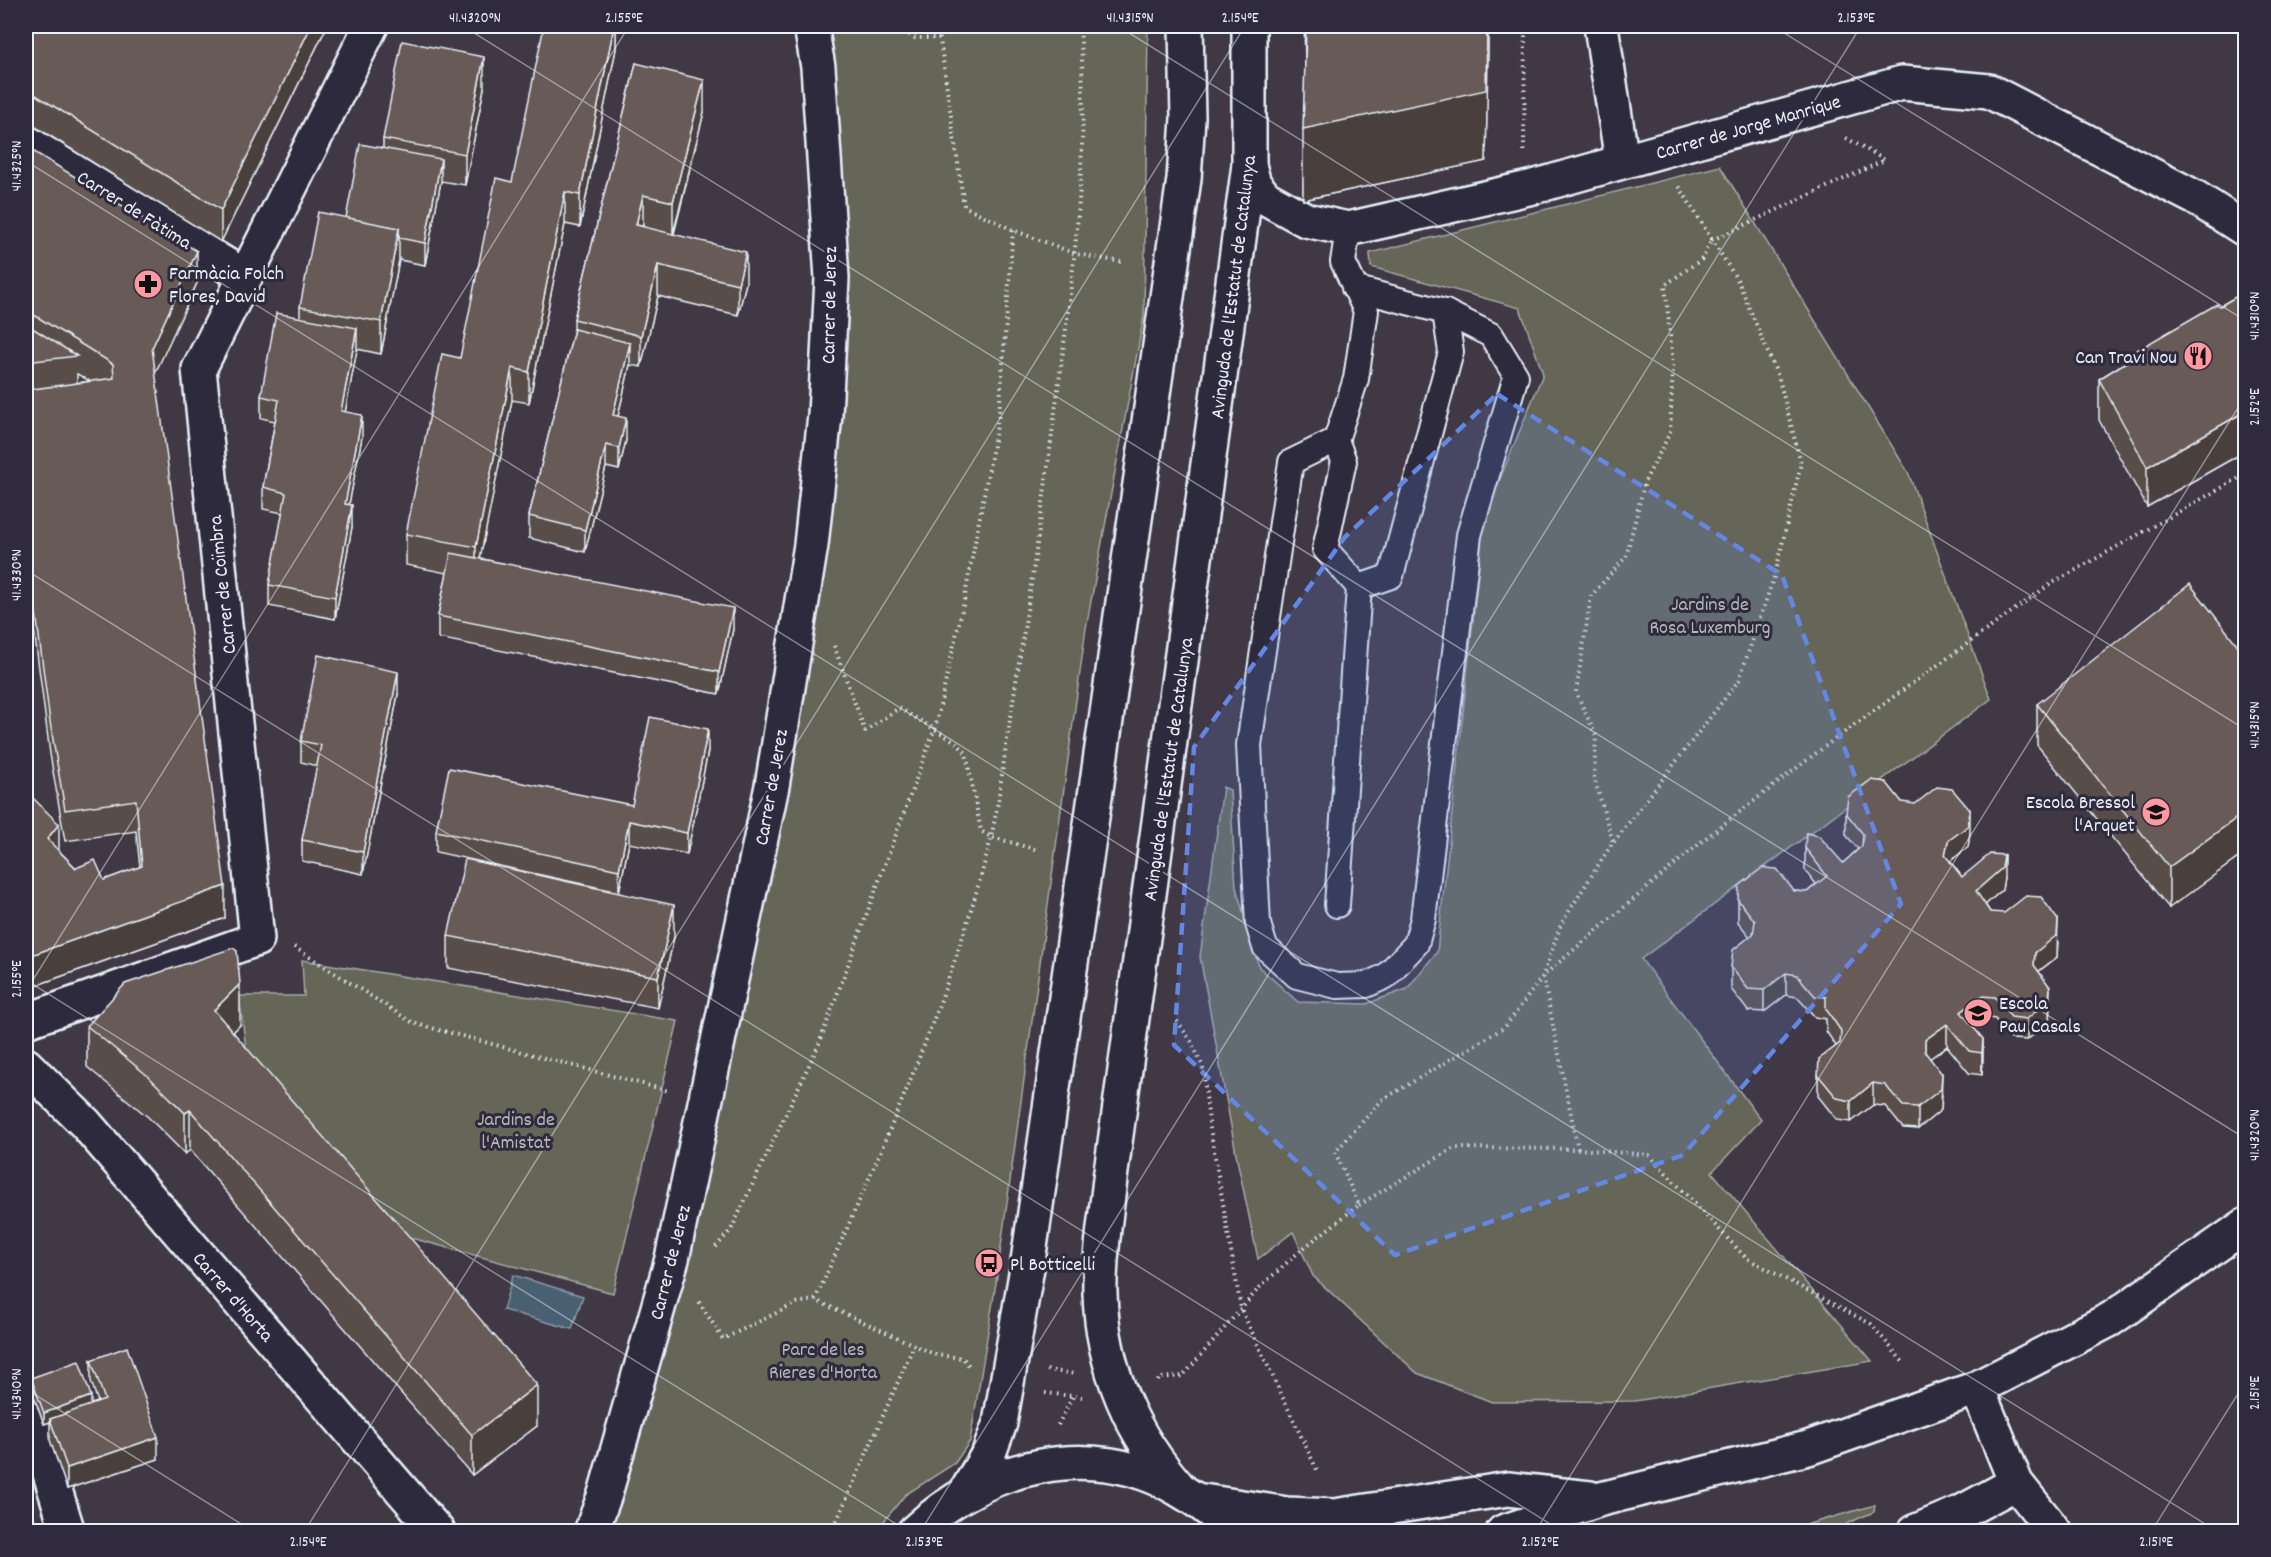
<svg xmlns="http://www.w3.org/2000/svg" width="2271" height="1557" font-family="Dekko,sans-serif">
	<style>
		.green { fill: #656658; stroke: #a6aca8; stroke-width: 1.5 }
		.water { fill: #496173; stroke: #899ba8; stroke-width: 1.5 }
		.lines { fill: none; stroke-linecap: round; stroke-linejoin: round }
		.service-casing { stroke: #e8f1f8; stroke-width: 28 }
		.pedestrian-casing { stroke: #e8f1f8; stroke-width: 38 }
		.minor-casing { stroke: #e8f1f8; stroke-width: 38 }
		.tertiary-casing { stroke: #e8f1f8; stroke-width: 38 }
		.primary-casing { stroke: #e8f1f8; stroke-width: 38 }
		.path { stroke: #e8f1f8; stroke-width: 4; stroke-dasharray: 1.5 4.5; stroke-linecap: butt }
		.service { stroke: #2f2a3d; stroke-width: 24 }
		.pedestrian { stroke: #2f2a3d; stroke-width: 33 }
		.minor { stroke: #2f2a3d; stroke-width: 33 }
		.tertiary { stroke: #2f2a3d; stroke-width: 33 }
		.primary { stroke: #2f2a3d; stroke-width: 33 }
		.wall { fill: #594d4a; stroke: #e8f1f8; stroke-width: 1.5; fill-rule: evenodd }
		.shaded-wall { fill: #483f3c; stroke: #e8f1f8; stroke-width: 1.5 }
		.building { fill: #675a56; stroke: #e8f1f8; stroke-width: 1.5 }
		.marked { fill: #6487e3; fill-opacity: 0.2; stroke: #6487e3; stroke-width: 4.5; stroke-dasharray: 12 8; stroke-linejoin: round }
		.ticks { fill: none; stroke: #e8f1f8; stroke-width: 1.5; stroke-opacity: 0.45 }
		.labels { text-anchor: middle; stroke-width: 6; stroke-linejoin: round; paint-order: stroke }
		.street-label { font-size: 20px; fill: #e8f1f8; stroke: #2f2a3d }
		.poi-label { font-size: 20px; fill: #e8f1f8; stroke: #2f2a3d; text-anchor: start }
		.park-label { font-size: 20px; fill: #b4b9b8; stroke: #2f2a3d }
		.neatline { fill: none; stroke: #e8f1f8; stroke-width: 2 }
		.ticks-label { font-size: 15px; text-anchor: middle; fill: #e8f1f8 }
	</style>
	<rect width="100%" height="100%" fill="#403844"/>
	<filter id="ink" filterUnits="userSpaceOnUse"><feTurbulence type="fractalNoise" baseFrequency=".0167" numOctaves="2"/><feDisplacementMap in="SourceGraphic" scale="12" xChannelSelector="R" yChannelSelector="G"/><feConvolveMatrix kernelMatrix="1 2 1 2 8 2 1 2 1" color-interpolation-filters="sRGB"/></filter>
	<g filter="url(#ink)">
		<g class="green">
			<polygon points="825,26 1148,26 1144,316 1086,628 996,1283 970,1441 955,1463 905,1495 876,1531 607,1532 673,1308 729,1073 807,660"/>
			<polygon points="1720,166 1908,472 1991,699 1641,959 1761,1120 1712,1172 1872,1361 1635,1401 1492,1402 1417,1373 1313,1276 1293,1232 1258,1259 1238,1164 1200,957 1223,787 1230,790 1236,887 1259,967 1298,1002 1366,1004 1407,989 1437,952 1484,518 1543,374 1520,308 1371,267 1370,253"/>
			<polygon points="302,960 678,1021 613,1293 386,1231 249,1070 239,996 304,996"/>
			<polygon points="1875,1505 1874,1512 1848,1523 1838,1531 1784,1531"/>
		</g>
		<polygon class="water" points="513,1275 583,1296 572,1329 503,1310"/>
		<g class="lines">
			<g class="service-casing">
				<g id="service">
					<polyline points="1348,229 1343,262 1366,311 1356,379 1336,440 1291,462 1249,745 1258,924 1265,947 1297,976 1337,986 1366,985 1386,976 1416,944 1423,919 1469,535 1516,376 1491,335 1445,312 1354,288"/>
					<polyline points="1336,440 1344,461 1325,549 1359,587 1391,576 1451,352 1445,312"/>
					<polyline points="1337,905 1359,587"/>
				</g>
			</g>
			<g class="pedestrian-casing">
				<polyline id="pedestrian" points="1914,1532 1962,1512 2016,1483"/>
			</g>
			<g class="minor-casing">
				<g id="minor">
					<polyline points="1601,26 1622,161"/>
					<polyline points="26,142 244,276"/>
					<polyline points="1249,165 1254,184 1266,198 1306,220 1348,229 1533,187 1902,83 1989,91 2196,198 2246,230"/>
					<polyline points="26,1021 257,939 199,369 371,26"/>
					<polyline points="26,1065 85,1123 438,1532"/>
					<polyline points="1977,1388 2016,1483 2055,1532"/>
					<polyline points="26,1396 68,1532"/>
					<polyline points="591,1532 605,1494 672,1259 772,786 811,545 825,415 832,278 818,67 811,26"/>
				</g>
			</g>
			<g class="tertiary-casing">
				<g id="tertiary">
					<polyline points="1196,1500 1287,1514 1334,1516 1508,1489 1590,1498"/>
					<polyline points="1503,1532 1601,1499 1808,1448 1977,1388 2111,1319 2246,1225"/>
				</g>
			</g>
			<g class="primary-casing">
				<g id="primary">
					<path d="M1182,1491c-50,-55 -80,-123 -82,-198 -1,-38 6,-77 10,-114l139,-1014v-139"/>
					<polyline points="966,1492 989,1453 1000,1423 1027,1268 1184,179 1188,118 1186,26"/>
					<path d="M914,1532c72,-67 176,-94 264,-43 19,11 40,25 53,43"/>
				</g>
			</g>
			<g class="path">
				<polyline points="893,26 915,38 939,38"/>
				<polyline points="938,26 964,206 1013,230 1076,254 1122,262"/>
				<polyline points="1524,151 1525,26"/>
				<polyline points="834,646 865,731 899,708 956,742 966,753 981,831 991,837 1038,850"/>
				<polyline points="1614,842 1739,680 1776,571 1801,463 1779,379 1738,281 1712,240 1885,160 1846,138"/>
				<polyline points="294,947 413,1023 669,1091"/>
				<polyline points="1177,1021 1191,1041 1203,1067 1209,1122 1241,1309 1317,1470"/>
				<polyline points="1578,1149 1543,976 1707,837 1828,744 2049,585 2246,474"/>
				<polyline points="1359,1205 1454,1148 1578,1149 1649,1155 1746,1258 1871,1324 1903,1362"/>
				<polyline points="716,1247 731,1230 819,1044 935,728 964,601 999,415 1013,230"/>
				<path d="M815,1300c67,-150 136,-302 176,-462 9,-40 13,-83 20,-124 15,-96 30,-191 42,-288 18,-133 37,-265 27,-400"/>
				<polyline points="699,1302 723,1339 797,1303 815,1300 936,1355 963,1358 970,1367"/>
				<polyline points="1047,1370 1075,1374"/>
				<polyline points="1158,1381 1159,1378 1183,1376 1260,1287 1301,1250 1359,1205 1335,1152 1382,1100 1505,1027 1543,976 1561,924 1613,842 1594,778 1596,736 1576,692 1591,596 1626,557 1645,481 1670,433 1673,364 1665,285 1702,259 1712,240 1679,186"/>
				<polyline points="1045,1393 1082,1397"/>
				<polyline points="1058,1425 1073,1396"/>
				<polyline points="832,1532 914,1345"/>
			</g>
			<use href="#service" class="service"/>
			<use href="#pedestrian" class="pedestrian"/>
			<use href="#minor" class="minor"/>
			<use href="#tertiary" class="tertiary"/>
			<use href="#primary" class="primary"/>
		</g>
		<g class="wall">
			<polygon points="26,26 327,26 221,242 26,121"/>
			<polygon points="616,26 616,49 580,227 565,224 529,403 512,400 480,558 733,629 719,694 438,638 438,616 447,573 406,565 406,534 460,358 512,182"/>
			<polygon points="1304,26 1488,26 1486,161 1303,200 1305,59"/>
			<polygon points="636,63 704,112 674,234 746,283 738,315 658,296 641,367 630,365 618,416 626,440 619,470 606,467 585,552 529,538 529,516 574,329 574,319"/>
			<polygon points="484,88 465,185 441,181 425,265 399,260 381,354 357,349 345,412 362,437 349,504 352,527 335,619 269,606 269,585 283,513 263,509 263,487 275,421 261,418 261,396 300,317 300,307 346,218 383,148 383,139"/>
			<path d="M26,147l171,136 -42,90 70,545 -199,71 33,-138 17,17 28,12 36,-13 -4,-36 -71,10 -15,-87 -24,-187zM77,374l13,7 -13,2z"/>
			<polygon points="2246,291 2246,451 2147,507 2099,420 2099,379 2134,357 2134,352 2220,306"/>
			<polygon points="2246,656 2169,908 2037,745 2037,704"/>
			<polygon points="398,694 363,874 302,861 302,840 317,766 301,762 301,741"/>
			<polygon points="708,751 687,854 629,843 619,892 436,852 436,831 632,805"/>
			<polygon points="1902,802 1970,832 1968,847 1950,861 1962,877 2004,877 2002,890 1985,904 1990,912 2058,942 2057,957 2039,971 2050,1008 2049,1022 2027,1040 2011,1039 1995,1019 1982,1017 1972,1026 1983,1039 1982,1075 1969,1073 1947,1046 1930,1058 1942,1095 1941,1110 1918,1129 1903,1128 1885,1106 1873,1105 1851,1122 1837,1120 1818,1096 1818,1075 1836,1046 1826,1031 1826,1019 1815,1017 1797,997 1786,995 1764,1012 1748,1011 1731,989 1731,967 1750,937 1738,922 1738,900 1794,891 1807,892 1816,884 1805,870 1805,848 1843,863 1858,849 1846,835 1846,813"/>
			<polygon points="448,936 674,937 658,1008 448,968"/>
			<polygon points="240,1025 233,1032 537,1426 472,1475 190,1150 185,1154 148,1117 87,1067 87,1026"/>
			<polygon points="91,1360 158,1459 67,1489 50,1440 50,1422 44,1424 31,1389 31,1378 91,1404 98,1402 91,1381"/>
		</g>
		<g class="shaded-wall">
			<polygon points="311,26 327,26 221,242 221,210"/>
			<polygon points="614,26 616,26 616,49 580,227 580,195"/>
			<polygon points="1487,26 1488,26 1488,57 1486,161 1303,200 1303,129"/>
			<polygon points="484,57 484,88 465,185 465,154"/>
			<polygon points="704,80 704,112 673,234 673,202"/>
			<polygon points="441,159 441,181 425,265 425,243"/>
			<polygon points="565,192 565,224 529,403 529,372"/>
			<polygon points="643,195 643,226 636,225"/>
			<polygon points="399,228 399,260 381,354 381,322"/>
			<polygon points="197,251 197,283 152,380 152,348"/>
			<polygon points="746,252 746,283 738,315 738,284"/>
			<polygon points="658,265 658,296 641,367 641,336"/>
			<polygon points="357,328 357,350 341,433 341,411"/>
			<polygon points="630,343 630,365 613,437 613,415"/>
			<polygon points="512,368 512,400 476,579 476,547"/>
			<polygon points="2246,411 2246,451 2147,507 2147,467"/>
			<polygon points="362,415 362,437 345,525 345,504"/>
			<polygon points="626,418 626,440 619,470 619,448"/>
			<polygon points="606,445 606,467 585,552 585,530"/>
			<polygon points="352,505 352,527 335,619 335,597"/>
			<polygon points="733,608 733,629 719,694 719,672"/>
			<polygon points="398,672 398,694 363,874 363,852"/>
			<polygon points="708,729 708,751 687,854 687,833"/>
			<polygon points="1970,810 1970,832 1968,847 1948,863 1945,855 1948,841"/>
			<polygon points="2246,811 2246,852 2169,908 2169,867"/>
			<polygon points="629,821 629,843 619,892 619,870"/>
			<polygon points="59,824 59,856 47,839"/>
			<polygon points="2004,855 2004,877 2002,890 1976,913 1976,891"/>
			<polygon points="225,886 225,918 26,989 26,957"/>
			<polygon points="674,905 674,937 658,1008 658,977"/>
			<polygon points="2058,920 2057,957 2035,974 2034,965 2035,953"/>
			<polygon points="1786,973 1786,995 1764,1012 1764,990"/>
			<polygon points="240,984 240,1025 214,1051 214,1010"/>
			<polygon points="2050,987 2049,1022 2027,1040 2027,1019"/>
			<polygon points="1982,996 1982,1017 1961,1034 1961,1012"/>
			<polygon points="1947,1024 1947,1046 1925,1062 1925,1040"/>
			<polygon points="1983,1039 1983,1060 1982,1075 1982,1053"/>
			<polygon points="1942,1074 1941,1110 1918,1129 1918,1107"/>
			<polygon points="1873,1083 1873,1105 1851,1122 1851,1101"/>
			<polygon points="190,1110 190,1150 185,1154 185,1113"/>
			<polygon points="537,1385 537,1426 472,1475 472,1435"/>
			<polygon points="91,1396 91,1407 50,1419 50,1422 44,1424 44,1413"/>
			<polygon points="158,1437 158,1459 67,1489 67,1468"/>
			<polygon points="34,1519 34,1532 26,1532 26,1522"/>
		</g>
		<g class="building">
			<polygon points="26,26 311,26 221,210 26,89"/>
			<polygon points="544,26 614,26 580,195 565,192 529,372 512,368 476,547 406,534 442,354 460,358 496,178 512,182"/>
			<polygon points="1306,26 1487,26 1486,90 1303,129"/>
			<polygon points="402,41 484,57 465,154 383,139"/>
			<polygon points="636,63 704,80 673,202 643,195 636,225 746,252 738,284 658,265 641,336 574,319"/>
			<polygon points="360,144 441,159 425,243 399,238 399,228 346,218"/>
			<polygon points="26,147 197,251 152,348 225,886 26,957 26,791 59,824 47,839 76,868 95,860 104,880 142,866 136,800 65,810 50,722 26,535 26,390 114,378 113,364 26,310"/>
			<polygon points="318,212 399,228 381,322 300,307"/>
			<polygon points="2246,291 2246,411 2147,467 2099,379 2136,356 2134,352 2217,304 2220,306"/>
			<polygon points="276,313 357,328 341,411 362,415 345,504 352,505 335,597 269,585 286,493 263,487 279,400 261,396"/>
			<polygon points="26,324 77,356 26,362"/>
			<polygon points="574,329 630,343 613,415 626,418 619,448 606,445 585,530 529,516"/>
			<polygon points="451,553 733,608 719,672 438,616"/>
			<polygon points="2190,584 2246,656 2246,811 2169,867 2037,704"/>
			<polygon points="318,655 398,672 363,852 302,840 321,745 301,741"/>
			<polygon points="650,717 708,729 687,833 629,821 619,870 436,831 449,768 632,805"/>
			<polygon points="1871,780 1886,782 1902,802 1915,804 1937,787 1952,789 1970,810 1968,826 1948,841 1945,855 1962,877 1990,854 2004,855 2002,868 1976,891 1990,912 2004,913 2026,896 2041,897 2058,920 2057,935 2035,953 2034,965 2050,987 2049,1000 2027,1019 2011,1017 1995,997 1982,996 1961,1012 1983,1039 1982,1053 1969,1051 1947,1024 1925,1040 1925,1052 1942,1074 1941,1089 1918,1107 1903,1106 1885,1085 1873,1083 1851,1101 1837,1098 1818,1075 1819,1059 1840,1043 1841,1031 1826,1009 1826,997 1815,996 1797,975 1786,973 1764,990 1748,989 1731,967 1733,950 1753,934 1755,921 1738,900 1739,886 1762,868 1777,869 1794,891 1807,892 1827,876 1805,848 1806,833 1819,836 1843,863 1862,846 1863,834 1846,813 1848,797"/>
			<polygon points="465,859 674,905 658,977 448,936"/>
			<polygon points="233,948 237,951 240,984 214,1010 537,1385 472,1435 190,1110 185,1113 148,1076 87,1026 125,984"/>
			<polygon points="127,1347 158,1437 67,1468 50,1419 105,1400 91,1360"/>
			<polygon points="79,1361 91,1396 44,1413 31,1378"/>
			<polygon points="26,1494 34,1519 26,1522"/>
			<polygon points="1955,1527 1959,1532 1946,1532"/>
		</g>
	</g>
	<path class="marked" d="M1497,394l285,181 119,329 -218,251 -288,100 -221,-210 20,-298 151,-210z"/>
	<path class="ticks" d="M463,26l1783,1113M1118,26l1128,704M1773,26l473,295M26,161l2192,1371M26,570l1537,962M26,980l883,552M26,991l603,-965M26,1389l228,143M304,1532l941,-1506M920,1532l941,-1506M1535,1532l711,-1137M2151,1532l95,-151"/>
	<defs>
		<g id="pharmacy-disc" transform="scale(1.5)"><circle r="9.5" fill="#ff9aa2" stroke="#2f2a3d"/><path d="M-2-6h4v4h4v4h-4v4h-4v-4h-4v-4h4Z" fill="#111"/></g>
		<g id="restaurant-disc" transform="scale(1.5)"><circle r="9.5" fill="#ff9aa2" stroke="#2f2a3d"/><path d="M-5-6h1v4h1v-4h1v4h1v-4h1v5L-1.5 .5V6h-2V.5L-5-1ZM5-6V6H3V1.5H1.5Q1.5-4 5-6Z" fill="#111"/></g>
		<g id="school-disc" transform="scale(1.5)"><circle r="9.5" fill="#ff9aa2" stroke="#2f2a3d"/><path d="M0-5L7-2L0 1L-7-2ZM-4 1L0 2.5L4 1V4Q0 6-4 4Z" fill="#111"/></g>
		<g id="bus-disc" transform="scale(1.5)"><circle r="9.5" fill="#ff9aa2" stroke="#2f2a3d"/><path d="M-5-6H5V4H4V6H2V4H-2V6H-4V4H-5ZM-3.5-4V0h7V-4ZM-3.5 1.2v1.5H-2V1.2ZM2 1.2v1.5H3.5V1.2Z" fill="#111"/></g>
	</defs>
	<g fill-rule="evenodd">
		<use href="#pharmacy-disc" x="148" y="284"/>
		<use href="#restaurant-disc" x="2198" y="356"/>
		<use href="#school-disc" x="2156" y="812"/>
		<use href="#school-disc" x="1978" y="1013"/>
		<use href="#bus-disc" x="989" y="1263"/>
	</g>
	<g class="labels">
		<g class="street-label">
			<text transform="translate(1748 126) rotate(-16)" y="7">Carrer de Jorge Manrique</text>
			<text transform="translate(135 209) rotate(32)" y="7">Carrer de Fàtima</text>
			<text transform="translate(1232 287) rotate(-83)" y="7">Avinguda de l'Estatut de Catalunya</text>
			<text transform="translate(828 305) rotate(-89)" y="7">Carrer de Jerez</text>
			<text transform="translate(221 585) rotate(-96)" y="7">Carrer de Coïmbra</text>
			<text transform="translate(1167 769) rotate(-82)" y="7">Avinguda de l'Estatut de Catalunya</text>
			<text transform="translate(770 787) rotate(-80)" y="7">Carrer de Jerez</text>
			<text transform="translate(669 1262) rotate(-76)" y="7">Carrer de Jerez</text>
			<text transform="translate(234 1296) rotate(49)" y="7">Carrer d'Horta</text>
		</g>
		<g class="poi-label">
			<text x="169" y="279">Farmàcia Folch<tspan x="169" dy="23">Flores, David</tspan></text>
			<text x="2177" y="363" text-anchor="end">Can Travi Nou</text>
			<text x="2135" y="808" text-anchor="end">Escola Bressol<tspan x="2135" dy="23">l'Arquet</tspan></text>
			<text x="1999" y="1009">Escola<tspan x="1999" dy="23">Pau Casals</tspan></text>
			<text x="1010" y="1270">Pl Botticelli</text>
		</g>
		<g class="park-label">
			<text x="1710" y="610">Jardins de<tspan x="1710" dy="23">Rosa Luxemburg</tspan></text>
			<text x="516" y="1125">Jardins de<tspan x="516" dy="23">l'Amistat</tspan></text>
			<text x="823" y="1355">Parc de les<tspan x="823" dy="23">Rieres d'Horta</tspan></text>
		</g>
	</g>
	<rect width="2271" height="1557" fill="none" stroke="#2f2a3d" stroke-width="66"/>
	<rect x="33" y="33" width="2205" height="1491" class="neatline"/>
	<g class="ticks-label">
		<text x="475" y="22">41.4320°N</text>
		<text x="624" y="22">2.155°E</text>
		<text x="1130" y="22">41.4315°N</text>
		<text x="1240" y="22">2.154°E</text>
		<text x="1856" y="22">2.153°E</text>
		<text transform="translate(16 166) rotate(-90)" y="5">41.4325°N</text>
		<text transform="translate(2254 316) rotate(-90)" y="5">41.4310°N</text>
		<text transform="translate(2254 407) rotate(-90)" y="5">2.152°E</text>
		<text transform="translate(16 575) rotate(-90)" y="5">41.4330°N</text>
		<text transform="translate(2254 725) rotate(-90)" y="5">41.4315°N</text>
		<text transform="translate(16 979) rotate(-90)" y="5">2.155°E</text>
		<text transform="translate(2254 1135) rotate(-90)" y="5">41.4320°N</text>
		<text transform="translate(2254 1393) rotate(-90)" y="5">2.151°E</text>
		<text transform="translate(16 1394) rotate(-90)" y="5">41.4340°N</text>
		<text x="308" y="1546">2.154°E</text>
		<text x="924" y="1546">2.153°E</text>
		<text x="1540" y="1546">2.152°E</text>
		<text x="2156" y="1546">2.151°E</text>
	</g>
</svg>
